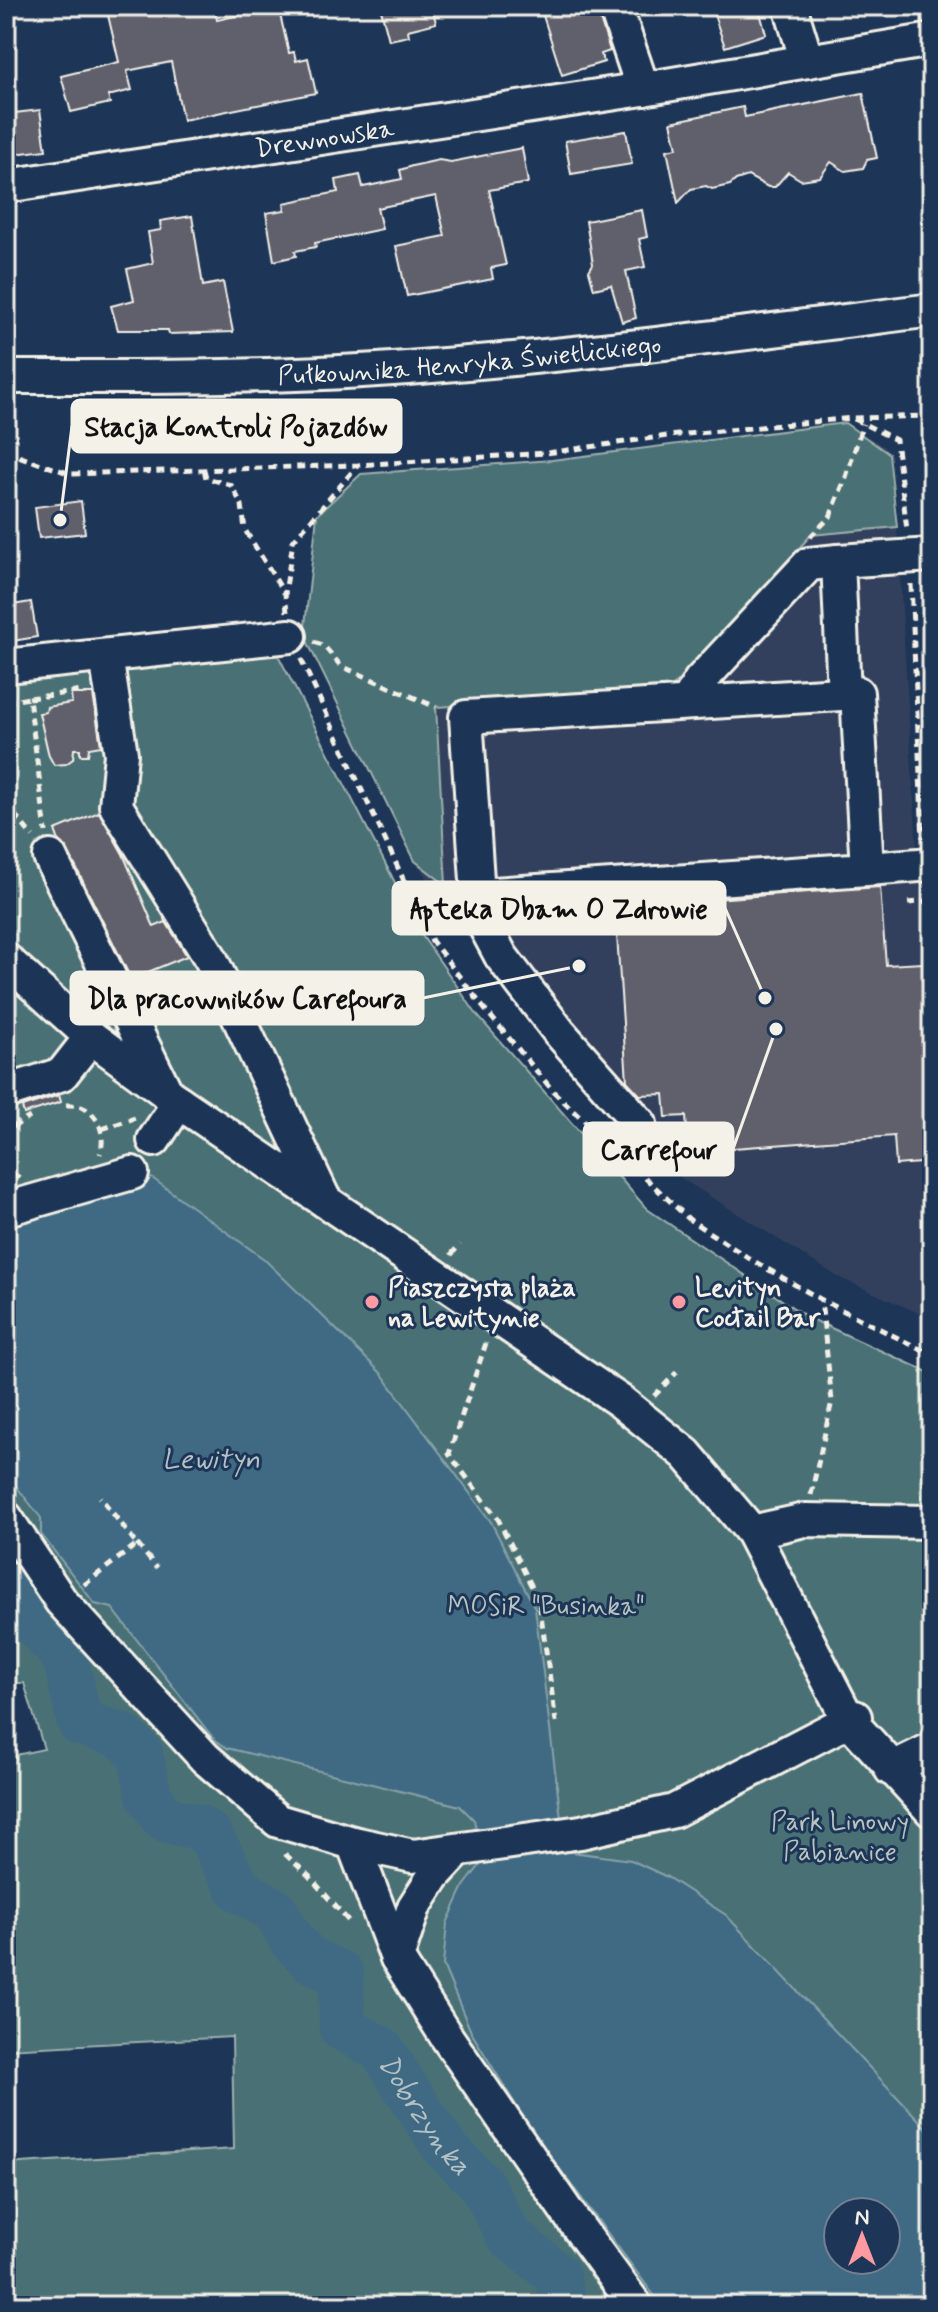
<svg xmlns="http://www.w3.org/2000/svg" width="938" height="2312" font-family="Mynerve,sans-serif">
	<style>
		.built { fill: #31415d }
		.green { fill: #487074; stroke: #9eb0ae; stroke-width: 2; fill-rule: evenodd }
		.water { fill: #3f6b83; stroke: #87a1ab; stroke-width: 2; fill-rule: evenodd }
		.lines { fill: none; stroke-linecap: round; stroke-linejoin: round }
		.river { stroke: #3f6b83; stroke-width: 46 }
		.building { fill: #605e6c; stroke: #f4f1e8; stroke-width: 2 }
		.minor-casing { stroke: #f4f1e8; stroke-width: 38 }
		.path { stroke: #f4f1e8; stroke-width: 5; stroke-dasharray: 8 6; stroke-linecap: butt }
		.minor { stroke: #1d3557; stroke-width: 32 }
		.poi-dot { fill: #ff9aa2; stroke: #1d3557; stroke-width: 3 }
		.labels { text-anchor: middle; stroke-width: 6; stroke-linejoin: round; paint-order: stroke }
		.street-label { font-size: 26px; fill: #f4f1e8; stroke: #1d3557 }
		.poi-label { font-size: 26px; font-weight: bold; fill: #f4f1e8; stroke: #1d3557; text-anchor: start }
		.park-label { font-size: 26px; fill: #b8c4bf; stroke: #1d3557 }
		.water-label { font-size: 28px; font-style: italic; fill: #b5c2c5; stroke: #1d3557 }
		.leader { fill: none; stroke: #f4f1e8; stroke-width: 3 }
		.callout-dot { fill: #f4f1e8; stroke: #1d3557; stroke-width: 3 }
		.callout { fill: #f4f1e8; stroke: #f4f1e8; stroke-width: 3 }
		.callout-label { font-size: 28px; text-anchor: middle; font-weight: bold; fill: #111 }
	</style>
	<rect width="100%" height="100%" fill="#1d3557"/>
	<filter id="ink" filterUnits="userSpaceOnUse"><feTurbulence type="fractalNoise" baseFrequency=".0125" numOctaves="2"/><feDisplacementMap in="SourceGraphic" scale="16" xChannelSelector="R" yChannelSelector="G"/><feConvolveMatrix kernelMatrix="1 2 1 2 8 2 1 2 1" color-interpolation-filters="sRGB"/></filter>
	<g filter="url(#ink)">
		<polygon class="built" points="845,423 883,446 889,454 897,527 932,1094 932,1319 838,1277 681,1178 586,1085 507,994 414,859 304,635 317,515 361,474 552,460"/>
		<g class="green">
			<polygon points="845,423 889,454 897,527 811,535 666,694 436,707 446,885 415,861 304,635 317,515 361,474 552,460"/>
			<path d="M278,655l145,282 54,78 170,194 160,108 125,57v932h-926v-142l228,-15 -2,-112 -226,12v-292l38,-8 -20,-66h-18v-1002zM838,2212h48v48h-48z"/>
		</g>
		<path class="water" d="M152,1178l112,81 117,114 110,149 44,86 30,243 66,9 36,17 59,38 206,219v172h-270l-129,-173 -62,-101 -28,-67 4,-42 17,-37 20,-26 -10,-40 -14,-14 -233,-58 -13,-9 -102,-131 -17,-4 -54,-70v-16l-35,-45v-246zM838,2212h48v48h-48z"/>
		<g class="lines">
			<path class="river" id="s1" d="M6,1587l18,26 41,44 15,66 41,12 19,18 9,43 15,23 34,8 12,9 29,53 36,22 18,31 18,18 30,14 1,54 39,21 63,98 38,38 26,50 49,40 7,31"/>
		</g>
		<g class="building">
			<polygon points="125,6 214,6 217,20 278,6 289,53 294,52 296,61 308,58 316,93 183,120 171,62 127,71 132,90 108,96 110,103 71,112 61,76 119,62 107,11"/>
			<polygon points="380,6 432,6 436,23 408,30 409,36 389,40"/>
			<polygon points="540,6 596,6 610,51 601,54 604,62 562,75"/>
			<polygon points="711,6 758,6 766,34 725,47"/>
			<polygon points="863,93 877,158 867,160 863,168 845,171 831,162 820,177 801,180 788,172 775,187 768,187 748,176 736,180 730,185 712,189 706,186 691,189 678,203 667,150 677,148 671,122 743,107 745,117"/>
			<polygon points="40,110 46,150 6,155 6,114"/>
			<polygon points="626,131 632,164 571,174 565,141"/>
			<polygon points="522,148 528,183 489,190 506,265 491,268 493,279 407,296 396,246 445,236 436,196 377,208 382,229 315,243 316,247 295,251 296,256 274,261 266,213 285,210 284,203 338,192 336,180 360,175 363,187 402,179 400,170 412,166 439,160 451,162"/>
			<polygon points="642,210 647,237 639,239 645,267 626,271 636,318 622,322 611,285 594,289 589,271 593,264 586,221"/>
			<polygon points="192,216 203,286 223,282 233,332 169,334 168,330 118,330 111,306 134,300 127,269 153,263 148,232 161,230 160,221"/>
			<polygon points="81,501 85,533 39,538 35,507"/>
			<polygon points="31,602 37,637 6,642 6,606"/>
			<polygon points="71,694 93,694 101,746 89,748 88,755 80,755 80,749 74,749 73,759 66,764 54,765 49,756 39,713 46,712 47,707 72,703"/>
			<polygon points="99,812 123,854 154,927 166,922 187,956 131,979 67,849 59,841 55,830"/>
			<polygon points="880,887 886,965 923,963 932,1094 932,1162 896,1165 894,1136 707,1150 687,1132 686,1116 666,1117 664,1094 640,1095 627,1081 615,906"/>
			<polygon points="59,1095 61,1102 24,1114 22,1107"/>
		</g>
		<g class="lines">
			<g class="minor-casing">
				<g id="minor">
					<polyline points="615,6 643,89"/>
					<polyline points="790,6 807,61"/>
					<path id="s2" d="M6,186l637,-97 289,-49"/>
					<path id="s3" d="M6,377c133,0 268,1 401,-9 176,-13 350,-36 525,-58"/>
					<polyline points="106,656 121,754 116,806 211,959 325,1201 620,1401 686,1454 752,1532 848,1719 932,1811"/>
					<polyline points="6,666 290,636"/>
					<polyline points="844,694 838,561 932,555"/>
					<polyline points="692,703 692,695 700,681 809,564 838,561"/>
					<polyline points="50,857 167,1094 325,1201"/>
					<polyline points="867,869 857,693 466,717 478,895 867,869 932,864"/>
					<polyline points="478,895 485,926 501,956 559,1032 640,1124"/>
					<polyline points="6,960 91,1037 62,1074 6,1092"/>
					<polyline points="91,1037 163,1090"/>
					<polyline points="154,1140 179,1102"/>
					<polyline points="6,1209 132,1173"/>
					<polyline points="6,1518 61,1601 205,1758 278,1821 353,1843 397,1958 446,2036 570,2216 636,2306"/>
					<polyline points="752,1532 805,1520 932,1522"/>
					<polyline points="891,1769 932,1749"/>
					<polyline points="353,1843 413,1856 581,1832 674,1811 855,1717"/>
					<polyline points="397,1958 414,1907 434,1876 458,1850"/>
				</g>
			</g>
			<g class="path">
				<polyline points="854,419 896,440 907,530"/>
				<polyline points="6,452 71,474 358,465 547,453 667,436 853,418 932,416"/>
				<polyline points="204,470 206,478 231,485 242,505 245,530 284,593"/>
				<polyline points="810,537 830,517 846,477 863,424"/>
				<polyline points="911,584 923,838"/>
				<polyline points="287,612 285,594 293,541 358,465"/>
				<polyline points="314,642 323,645 341,666 436,707"/>
				<polyline points="301,659 432,941 483,1007 554,1092 690,1220 750,1259 820,1299 932,1355"/>
				<polyline points="29,698 83,691"/>
				<polyline points="6,702 29,698 46,832"/>
				<polyline points="6,804 33,837"/>
				<polyline points="908,903 932,901"/>
				<path d="M66,1105c28,-2 42,24 34,49"/>
				<polyline points="102,1129 135,1118"/>
				<polyline points="6,1139 11,1128 30,1117"/>
				<polyline points="6,1161 12,1173 20,1178"/>
				<polyline points="451,1255 460,1244"/>
				<polyline points="486,1343 449,1454 498,1519 539,1601 556,1722"/>
				<polyline points="654,1396 677,1372"/>
				<polyline points="811,1495 832,1401 821,1300"/>
				<polyline points="137,1544 157,1568"/>
				<polyline points="84,1585 137,1544 100,1497"/>
				<polyline points="285,1854 309,1876 352,1925"/>
			</g>
			<use href="#minor" class="minor"/>
		</g>
	</g>
	<g class="poi-dot">
		<circle cx="372" cy="1302" r="8"/>
		<circle cx="679" cy="1302" r="8"/>
	</g>
	<g class="labels">
		<g class="street-label">
			<text dy="9" stroke="none"><textPath href="#s2" startOffset="322">Drewnowska</textPath></text>
			<text dy="9" stroke="none"><textPath href="#s3" startOffset="464">Pułkownika Henryka Świetlickiego</textPath></text>
		</g>
		<g class="poi-label">
			<text x="388" y="1296">Piaszczysta plaża<tspan x="388" dy="30">na Lewitynie</tspan></text>
			<text x="695" y="1296">Levityn<tspan x="695" dy="30">Coctail Bar</tspan></text>
		</g>
		<g class="park-label">
			<text x="546" y="1614">MOSiR "Businka"</text>
			<text x="840" y="1830">Park Linowy<tspan x="840" dy="30">Pabianice</tspan></text>
		</g>
		<g class="water-label">
			<text x="211" y="1468">Lewityn</text>
			<text dy="10" stroke="none"><textPath href="#s1" startOffset="724">Dobrzynka</textPath></text>
		</g>
	</g>
	<path class="leader" d="M60 520L72 426M765 998L725 908M579 966L423 998M776 1029L733 1149"/>
	<g class="callout-dot">
		<circle cx="60" cy="520" r="8"/>
		<circle cx="765" cy="998" r="8"/>
		<circle cx="579" cy="966" r="8"/>
		<circle cx="776" cy="1029" r="8"/>
	</g>
	<g class="callout">
		<rect x="72" y="400" width="329" height="52" rx="8"/>
		<rect x="393" y="882" width="332" height="52" rx="8"/>
		<rect x="71" y="972" width="352" height="52" rx="8"/>
		<rect x="584" y="1123" width="149" height="52" rx="8"/>
	</g>
	<g class="callout-label">
		<text x="236" y="436">Stacja Kontroli Pojazdów</text>
		<text x="559" y="918">Apteka Dbam O Zdrowie</text>
		<text x="247" y="1008">Dla pracowników Carefoura</text>
		<text x="659" y="1159">Carrefour</text>
	</g>
	<rect width="938" height="2312" fill="none" stroke="#1d3557" stroke-width="32"/>
	<rect x="16" y="16" width="906" height="2280" fill="none" stroke="#f4f1e8" stroke-width="3" filter="url(#ink)"/>
	<g transform="translate(862 2236)"><circle r="38" fill="#1d3557" stroke="#738091" stroke-width="2"/>
	<path d="M0-6L14 30L0 20L-14 30Z" fill="#ff9aa2"/>
	<text y="-12" font-size="22" font-weight="bold" text-anchor="middle" fill="#f4f1e8">N</text>
	</g>
</svg>
